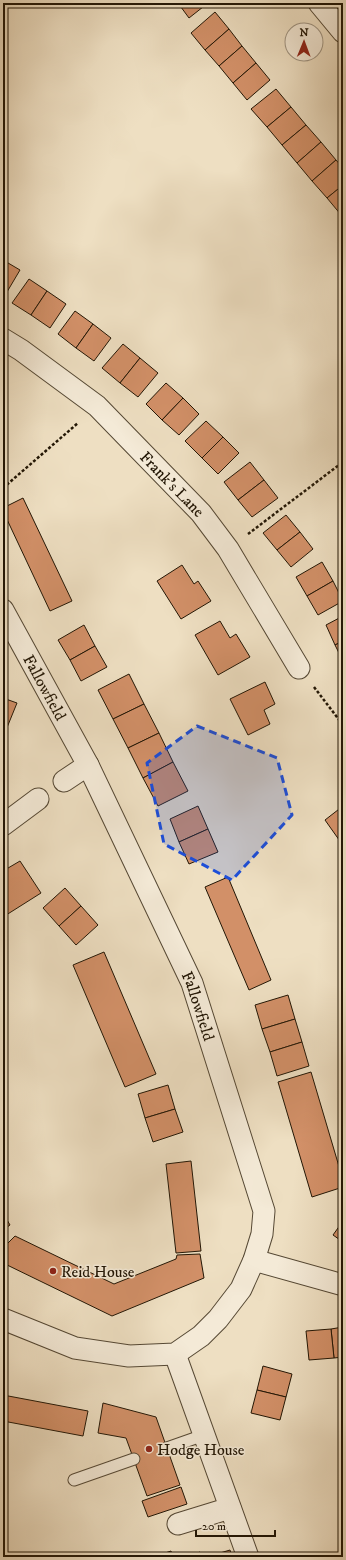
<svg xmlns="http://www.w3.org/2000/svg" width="346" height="1560" font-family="'IM FELL DW Pica',serif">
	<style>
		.building { fill: #d29068; stroke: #221605 }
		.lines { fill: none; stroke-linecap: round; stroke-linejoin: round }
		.service-casing { stroke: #554834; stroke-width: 13 }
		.minor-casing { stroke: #554834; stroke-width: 23 }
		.path { stroke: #221605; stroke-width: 2.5; stroke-dasharray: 3 2; stroke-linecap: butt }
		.service { stroke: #f4ead7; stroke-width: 11 }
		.minor { stroke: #f4ead7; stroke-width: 21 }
		.marked { fill: #1d4ed8; fill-opacity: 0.2; stroke: #1d4ed8; stroke-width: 3; stroke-dasharray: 8 5; stroke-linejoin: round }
		.poi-dot { fill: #8f2418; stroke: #f4ead7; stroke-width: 1.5 }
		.labels { text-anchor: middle; stroke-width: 3; stroke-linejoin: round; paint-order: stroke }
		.street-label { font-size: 16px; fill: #221605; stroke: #f4ead7 }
		.poi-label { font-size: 16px; fill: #221605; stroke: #f4ead7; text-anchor: start }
	</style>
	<rect width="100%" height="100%" fill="#eedfc2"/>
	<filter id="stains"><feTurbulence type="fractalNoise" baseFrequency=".005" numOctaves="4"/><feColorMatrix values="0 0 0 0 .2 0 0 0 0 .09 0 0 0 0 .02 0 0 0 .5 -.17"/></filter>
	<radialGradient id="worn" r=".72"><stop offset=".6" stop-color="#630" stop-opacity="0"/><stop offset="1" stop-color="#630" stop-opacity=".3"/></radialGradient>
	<g class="building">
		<polygon points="178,3 208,3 189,18"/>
		<polygon points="215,12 229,29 205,50 191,33"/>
		<polygon points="229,29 242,46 219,66 205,50"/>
		<polygon points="242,46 256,63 233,83 219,66"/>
		<polygon points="256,63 270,80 247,100 233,83"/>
		<polygon points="276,89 291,107 267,127 251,109"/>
		<polygon points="291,107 306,125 282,145 267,127"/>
		<polygon points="306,125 321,142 297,163 282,145"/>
		<polygon points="321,142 336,160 312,181 297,163"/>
		<polygon points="336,160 343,168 343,185 327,198 312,181"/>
		<polygon points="343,185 343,216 342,216 327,198"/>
		<polygon points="3,260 20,270 4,297 3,296"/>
		<polygon points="29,279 47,291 31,315 12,303"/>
		<polygon points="47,291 66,304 50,328 31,315"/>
		<polygon points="75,311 93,324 76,348 58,334"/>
		<polygon points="93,324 111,338 94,361 76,348"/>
		<polygon points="123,344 140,358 120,383 102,368"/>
		<polygon points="140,358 158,373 138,397 120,383"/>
		<polygon points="166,383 183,398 162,420 146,404"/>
		<polygon points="183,398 199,414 179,435 162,420"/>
		<polygon points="206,421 223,437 202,458 185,441"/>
		<polygon points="223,437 239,453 218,474 202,458"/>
		<polygon points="250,462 264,480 238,500 224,482"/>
		<polygon points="264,480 278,498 252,517 238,500"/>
		<polygon points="23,498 72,601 50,611 3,511 3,508"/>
		<polygon points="286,515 300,532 277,550 263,533"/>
		<polygon points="300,532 313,549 291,567 277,550"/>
		<polygon points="322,562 333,581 307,596 296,577"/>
		<polygon points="182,565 194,584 198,581 211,601 181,619 157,581"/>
		<polygon points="333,581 343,601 318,615 307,596"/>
		<polygon points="343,616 343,641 335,645 326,625"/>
		<polygon points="220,621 230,638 236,634 250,657 218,675 195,635"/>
		<polygon points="84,625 95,646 70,660 58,640"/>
		<polygon points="343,641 343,661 335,645"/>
		<polygon points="95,646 107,667 81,681 70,660"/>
		<polygon points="129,674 144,704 113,719 98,690"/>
		<polygon points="265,682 275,704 264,710 270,724 248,735 230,699"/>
		<polygon points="3,698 17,703 6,730 3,729"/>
		<polygon points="144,704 159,733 128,748 113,719"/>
		<polygon points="159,733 173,762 143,778 128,748"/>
		<polygon points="173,762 188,791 158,806 143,778"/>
		<polygon points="198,806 208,829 179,842 170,819"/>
		<polygon points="343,806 343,843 342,844 325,820"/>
		<polygon points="208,829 218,852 189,864 179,842"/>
		<polygon points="20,861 41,893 3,917 3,871"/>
		<polygon points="228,877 271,980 249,990 205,887"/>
		<polygon points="65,888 81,906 59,926 43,908"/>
		<polygon points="81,906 98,925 76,945 59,926"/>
		<polygon points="104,952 156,1074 125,1087 73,965"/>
		<polygon points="288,995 295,1019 262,1029 255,1005"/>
		<polygon points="295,1019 302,1042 270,1052 262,1029"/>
		<polygon points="302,1042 309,1066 277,1076 270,1052"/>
		<polygon points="311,1072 343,1180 343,1187 312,1197 278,1082"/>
		<polygon points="168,1085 175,1109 145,1118 138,1094"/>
		<polygon points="175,1109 183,1132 153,1142 145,1118"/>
		<polygon points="191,1161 201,1251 176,1253 166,1164"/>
		<polygon points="3,1213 10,1225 3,1230"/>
		<polygon points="343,1221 343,1242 333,1235"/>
		<polygon points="15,1236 114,1284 176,1259 177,1255 200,1254 204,1278 112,1316 3,1263 3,1248"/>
		<polygon points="343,1327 343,1357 334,1358 331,1329"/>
		<polygon points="331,1329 334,1358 309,1360 306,1331"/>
		<polygon points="263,1366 292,1374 286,1397 257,1390"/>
		<polygon points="257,1390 286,1397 280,1420 251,1413"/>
		<polygon points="3,1395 88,1411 83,1436 3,1421"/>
		<polygon points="103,1403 156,1417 180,1485 147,1496 126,1438 98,1433"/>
		<polygon points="181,1487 187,1504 148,1517 142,1501"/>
		<polygon points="230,1550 232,1557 211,1557 210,1556"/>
		<polygon points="171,1551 173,1557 154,1557 165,1553"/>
		<polygon points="200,1552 202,1557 186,1557 194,1554"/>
	</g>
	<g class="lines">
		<g class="service-casing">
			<g id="service">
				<polyline points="167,1448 204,1435"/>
				<polyline points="74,1480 134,1459"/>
			</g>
		</g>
		<g class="minor-casing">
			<g id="minor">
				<polyline points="319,3 343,32"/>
				<path id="s1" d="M3,339l18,11 76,56 104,107 27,36 71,119"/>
				<path id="s2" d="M3,610l85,155 104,218 72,228 -2,23 -8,26 -13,29 -23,30 -17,17 -26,18 -46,2 -54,-8 -72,-29"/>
				<polyline points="64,781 88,765"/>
				<polyline points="3,825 38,799"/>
				<polyline points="254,1260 343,1285"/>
				<polyline points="175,1354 248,1557"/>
				<polyline points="178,1524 230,1508"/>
			</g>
		</g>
		<g class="path">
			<polyline points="3,488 78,423"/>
			<polyline points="248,534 343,462"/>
			<polyline points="314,687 343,725"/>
		</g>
		<use href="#service" class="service"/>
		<use href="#minor" class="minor"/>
	</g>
	<path class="marked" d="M197,726l80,32 15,57 -60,65 -68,-36 -17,-81z"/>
	<g class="poi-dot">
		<circle cx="53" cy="1271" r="4"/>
		<circle cx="149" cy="1449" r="4"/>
	</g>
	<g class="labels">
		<g class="street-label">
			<text dy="6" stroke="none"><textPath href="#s1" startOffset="224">Frank's Lane</textPath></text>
			<text dy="6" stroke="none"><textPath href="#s2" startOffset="88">Fallowfield</textPath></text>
			<text dy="6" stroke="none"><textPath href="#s2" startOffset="442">Fallowfield</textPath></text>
		</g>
		<g class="poi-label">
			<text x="61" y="1277">Reid House</text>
			<text x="157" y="1455">Hodge House</text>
		</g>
	</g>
	<rect width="346" height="1560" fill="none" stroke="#eedfc2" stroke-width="16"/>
	<rect x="4" y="4" width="338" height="1552" fill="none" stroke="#221605" stroke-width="2"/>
	<rect x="8" y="8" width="330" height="1544" fill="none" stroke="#221605"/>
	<g transform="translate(304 42) rotate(1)"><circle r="19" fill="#f4ead7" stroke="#a09583"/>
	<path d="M0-3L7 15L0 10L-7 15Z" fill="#8f2418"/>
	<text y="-6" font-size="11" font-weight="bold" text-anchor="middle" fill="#221605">N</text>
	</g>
	<path d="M196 1530v6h79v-6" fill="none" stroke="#221605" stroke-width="2"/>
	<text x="202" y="1530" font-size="12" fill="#221605" stroke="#f4ead7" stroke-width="3" paint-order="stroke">20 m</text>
	<rect width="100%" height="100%" filter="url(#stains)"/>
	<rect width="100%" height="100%" fill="url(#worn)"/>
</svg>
